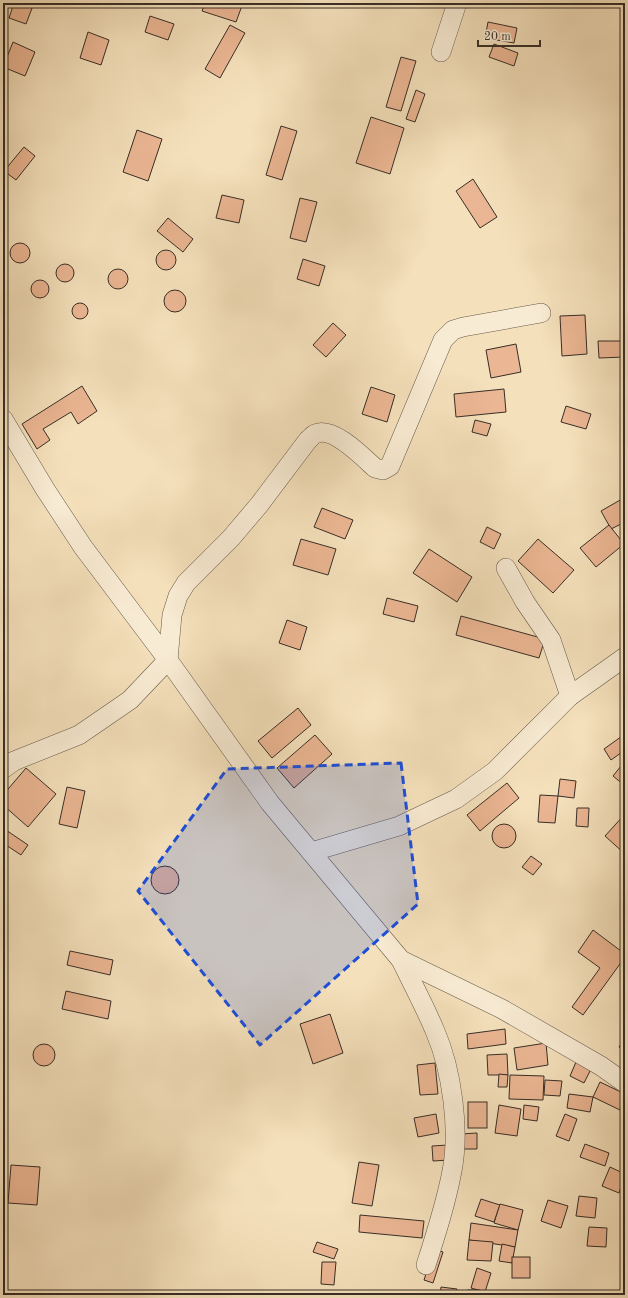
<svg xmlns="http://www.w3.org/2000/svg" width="628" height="1298" font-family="'Old Standard TT',serif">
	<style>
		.building { fill: #ebb693; stroke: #382e26 }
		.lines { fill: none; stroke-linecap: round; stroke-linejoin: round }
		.street-casing { stroke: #675a4b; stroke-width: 20 }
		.street { stroke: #f8ebd3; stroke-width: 19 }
		.marked { fill: #1d4ed8; fill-opacity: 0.2; stroke: #1d4ed8; stroke-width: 3; stroke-dasharray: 8 5; stroke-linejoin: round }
	</style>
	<rect width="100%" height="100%" fill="#f4e0bb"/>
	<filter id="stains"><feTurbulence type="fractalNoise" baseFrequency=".005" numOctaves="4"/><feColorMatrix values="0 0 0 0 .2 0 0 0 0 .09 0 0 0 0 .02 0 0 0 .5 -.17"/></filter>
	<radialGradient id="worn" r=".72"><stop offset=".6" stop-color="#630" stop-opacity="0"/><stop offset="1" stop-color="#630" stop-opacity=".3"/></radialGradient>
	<g class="building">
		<polygon points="14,3 34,3 26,24 9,18"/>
		<polygon points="205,3 243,3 236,22 202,11"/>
		<polygon points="150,16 174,24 168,40 145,32"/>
		<polygon points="488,22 517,28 514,43 485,38"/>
		<polygon points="230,25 245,33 220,78 205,69"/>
		<polygon points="88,32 109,40 101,65 80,58"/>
		<polygon points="13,42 35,52 25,76 3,67"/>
		<polygon points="494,44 518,53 514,66 489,57"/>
		<polygon points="401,57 416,61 401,111 386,107"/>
		<polygon points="416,90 425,94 415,122 406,119"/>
		<polygon points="371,117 404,128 390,174 356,163"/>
		<polygon points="281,126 297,131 282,180 266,175"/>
		<polygon points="137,130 162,139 148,181 123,172"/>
		<polygon points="24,147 35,156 16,180 4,171"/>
		<polygon points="473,179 497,217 480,228 456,191"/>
		<polygon points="222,195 244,200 239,223 216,218"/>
		<polygon points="300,198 317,202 306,242 290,238"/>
		<polygon points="168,218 193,239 183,252 157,231"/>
		<circle cx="20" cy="253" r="10"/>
		<circle cx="166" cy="260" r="10"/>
		<polygon points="303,259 325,266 319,286 297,279"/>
		<circle cx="65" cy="273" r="9"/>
		<circle cx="118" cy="279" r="10"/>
		<circle cx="40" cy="289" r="9"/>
		<circle cx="175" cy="301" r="11"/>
		<circle cx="80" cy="311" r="8"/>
		<polygon points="585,315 587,354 562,356 560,316"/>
		<polygon points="333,323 346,335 326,357 313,345"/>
		<polygon points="598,341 625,341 625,357 599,358"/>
		<polygon points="516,344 521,372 491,378 486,350"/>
		<polygon points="82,386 97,411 78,424 71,412 43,429 50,440 37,449 22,424"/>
		<polygon points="371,387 395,395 387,422 362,414"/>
		<polygon points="504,389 506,412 456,417 454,394"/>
		<polygon points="566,406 591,414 586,429 561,422"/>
		<polygon points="475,420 491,424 487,436 472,432"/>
		<polygon points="622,499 625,504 625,522 611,529 601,511"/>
		<polygon points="322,508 353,520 345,539 314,527"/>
		<polygon points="609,525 624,544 596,567 580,548"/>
		<polygon points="487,527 501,534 494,549 480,542"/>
		<polygon points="301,539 336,549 328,575 293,565"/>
		<polygon points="538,539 574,570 553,593 518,561"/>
		<polygon points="429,549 472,577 457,602 413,573"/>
		<polygon points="387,598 418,606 414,622 383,614"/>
		<polygon points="461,616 545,639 539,658 456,635"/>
		<polygon points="287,620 307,627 300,650 279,643"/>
		<polygon points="298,708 311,725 272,758 258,741"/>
		<polygon points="625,734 625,750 611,760 604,749"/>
		<polygon points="315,735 332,754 294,788 277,768"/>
		<polygon points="625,761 625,784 624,785 613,776"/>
		<polygon points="26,768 56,794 28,827 3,805 3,795"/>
		<polygon points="560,779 576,781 574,798 558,796"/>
		<polygon points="507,783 519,798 480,831 467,815"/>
		<polygon points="67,787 85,791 77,828 59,824"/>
		<polygon points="540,795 558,796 555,823 538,822"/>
		<polygon points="577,808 589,808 588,827 576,826"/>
		<polygon points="625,814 625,854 605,836"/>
		<circle cx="504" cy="836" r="12"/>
		<polygon points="3,828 28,845 21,855 3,843"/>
		<polygon points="531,856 542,864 533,875 522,867"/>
		<circle cx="165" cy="880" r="14"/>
		<polygon points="593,930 625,954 625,957 583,1015 572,1007 600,968 578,952"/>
		<polygon points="70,951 113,960 110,975 67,965"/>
		<polygon points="66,991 111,1001 108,1019 62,1009"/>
		<polygon points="330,1014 343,1053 313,1064 300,1024"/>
		<polygon points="505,1029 506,1044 468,1049 467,1034"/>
		<polygon points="625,1038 625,1051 619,1047"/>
		<polygon points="546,1043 548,1065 517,1070 514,1048"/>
		<circle cx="44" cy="1055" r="11"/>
		<polygon points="507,1054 508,1075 488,1075 487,1055"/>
		<polygon points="576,1062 591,1069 584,1083 570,1076"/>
		<polygon points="435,1063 438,1094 420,1095 417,1065"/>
		<polygon points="499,1074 508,1075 507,1087 498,1087"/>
		<polygon points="510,1075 544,1076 543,1100 509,1099"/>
		<polygon points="545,1080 562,1081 560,1096 544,1095"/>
		<polygon points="600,1082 625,1094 625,1098 620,1110 593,1097"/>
		<polygon points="569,1094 593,1097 590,1112 567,1108"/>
		<rect x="468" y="1102" width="19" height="26"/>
		<polygon points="499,1105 521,1109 517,1136 495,1133"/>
		<polygon points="524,1105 539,1107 537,1121 523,1119"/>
		<polygon points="436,1114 439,1133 418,1137 414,1118"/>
		<polygon points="565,1114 577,1119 569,1141 556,1136"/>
		<polygon points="477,1133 477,1149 462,1149 461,1134"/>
		<polygon points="585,1144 609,1153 605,1166 580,1157"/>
		<polygon points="448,1145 449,1160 433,1161 432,1146"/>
		<polygon points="359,1162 379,1165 372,1206 352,1203"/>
		<polygon points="11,1165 40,1167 37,1205 8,1203"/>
		<polygon points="610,1167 625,1174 619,1193 602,1186"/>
		<polygon points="579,1196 597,1198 595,1218 576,1216"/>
		<polygon points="481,1199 500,1205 494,1222 475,1216"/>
		<polygon points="548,1200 568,1206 561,1228 541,1221"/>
		<polygon points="500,1204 523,1210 518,1230 494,1223"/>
		<polygon points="360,1215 424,1221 422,1238 359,1232"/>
		<polygon points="471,1223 518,1230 515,1247 469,1240"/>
		<polygon points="589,1227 607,1228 606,1247 587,1246"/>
		<polygon points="469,1240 493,1242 491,1261 467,1260"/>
		<polygon points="317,1242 338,1249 334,1259 313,1252"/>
		<polygon points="502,1244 515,1247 512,1263 499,1261"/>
		<polygon points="434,1249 443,1252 433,1283 424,1280"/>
		<rect x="512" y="1257" width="18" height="21"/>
		<polygon points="322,1262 336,1262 334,1285 321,1284"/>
		<polygon points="477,1268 491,1273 485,1292 471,1288"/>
		<polygon points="441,1287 457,1289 456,1295 440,1295"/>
		<rect x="468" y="1290" width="11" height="5"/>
	</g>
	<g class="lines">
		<g class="street-casing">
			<g id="street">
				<polyline points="441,52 457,3"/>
				<polyline points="3,419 45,489 83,547 168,660 270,803 401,960 502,1009 601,1066 625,1083"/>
				<polyline points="506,568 525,602 551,640 570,696"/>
				<path d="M3,769l11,-8 65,-26 51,-35 38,-40 4,-45 6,-19 8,-13 45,-45 28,-33 49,-65c2,-1 4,-5 7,-6 17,-9 48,23 60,34l8,2 7,-4 53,-126 10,-10 10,-3 78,-14"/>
				<polyline points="311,852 399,826 456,799 495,771 570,696 625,657"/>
				<path d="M401,960c11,23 24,47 34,71 17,39 25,99 17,140 -6,32 -16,63 -26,94"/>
			</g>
		</g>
		<use href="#street" class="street"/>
	</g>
	<path class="marked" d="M401,763l17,141 -158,141 -122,-154 89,-122z"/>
	<rect width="628" height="1298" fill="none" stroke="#f4e0bb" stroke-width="16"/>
	<rect x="4" y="4" width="620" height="1290" fill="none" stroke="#382e26" stroke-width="2"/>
	<rect x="8" y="8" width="612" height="1282" fill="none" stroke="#382e26"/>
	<path d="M478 40v6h62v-6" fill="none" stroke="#382e26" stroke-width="2"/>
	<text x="484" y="40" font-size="12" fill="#382e26" stroke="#f8ebd3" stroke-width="3" paint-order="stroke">20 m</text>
	<rect width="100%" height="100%" filter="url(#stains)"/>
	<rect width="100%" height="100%" fill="url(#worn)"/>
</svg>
